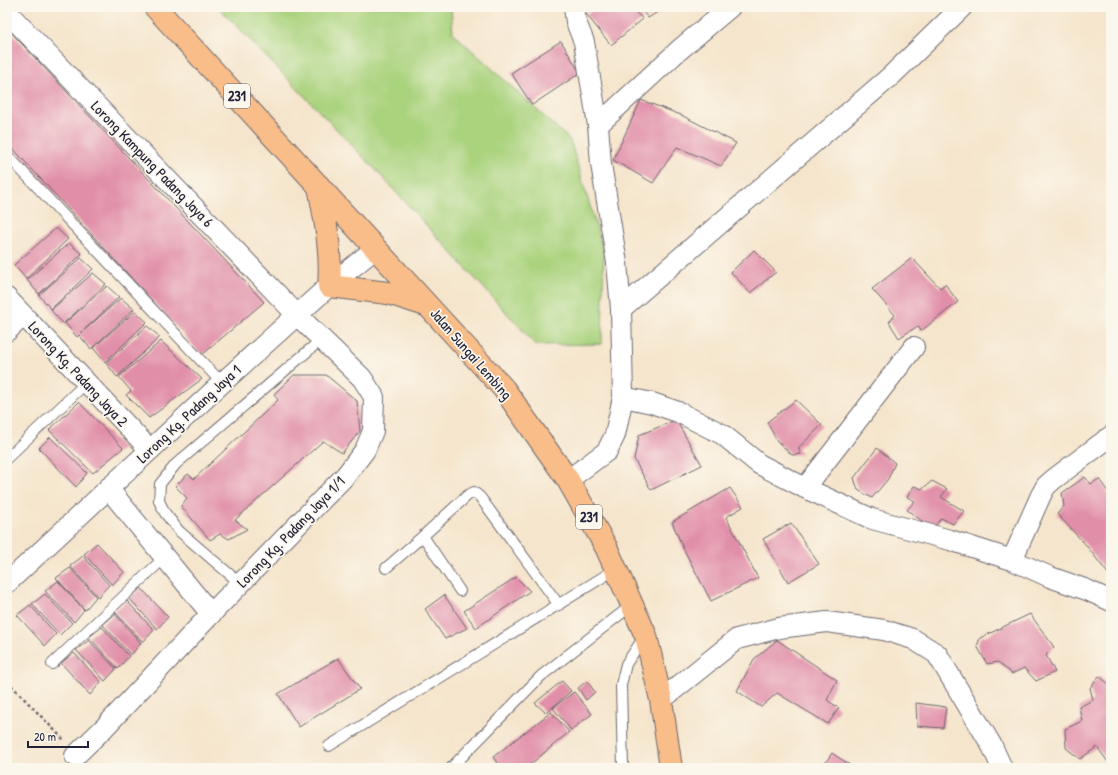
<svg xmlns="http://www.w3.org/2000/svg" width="1118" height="775" font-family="'Patrick Hand',sans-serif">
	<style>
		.green { fill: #aad37e; stroke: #667a5c }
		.building { fill: #e18fa9 }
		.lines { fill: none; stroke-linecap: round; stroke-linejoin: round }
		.lane-casing { stroke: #6c666e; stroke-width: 12 }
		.street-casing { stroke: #6c666e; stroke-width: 22 }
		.primary-casing { stroke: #6c666e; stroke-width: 24 }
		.path { stroke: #6c666e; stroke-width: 2.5; stroke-dasharray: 3 3; stroke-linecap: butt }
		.lane { stroke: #fff; stroke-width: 10 }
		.street { stroke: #fff; stroke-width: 20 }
		.primary { stroke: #f8bd89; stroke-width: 22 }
		.labels { text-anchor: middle; stroke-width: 3.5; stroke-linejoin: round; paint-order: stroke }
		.shield { fill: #fbf7ec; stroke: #636270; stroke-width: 1 }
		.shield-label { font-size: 14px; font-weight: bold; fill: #22223b }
		.street-label { font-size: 15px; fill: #22223b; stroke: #fbf7ec }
	</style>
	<rect width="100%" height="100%" fill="#fbf7ec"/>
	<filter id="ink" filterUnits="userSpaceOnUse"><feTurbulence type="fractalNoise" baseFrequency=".025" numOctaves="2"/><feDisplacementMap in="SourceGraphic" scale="8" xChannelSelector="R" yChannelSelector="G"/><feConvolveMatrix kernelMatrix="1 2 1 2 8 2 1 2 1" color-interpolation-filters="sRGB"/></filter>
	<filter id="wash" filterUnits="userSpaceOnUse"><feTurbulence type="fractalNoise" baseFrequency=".012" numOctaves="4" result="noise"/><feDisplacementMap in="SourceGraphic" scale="16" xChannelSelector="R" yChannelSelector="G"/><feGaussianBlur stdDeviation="0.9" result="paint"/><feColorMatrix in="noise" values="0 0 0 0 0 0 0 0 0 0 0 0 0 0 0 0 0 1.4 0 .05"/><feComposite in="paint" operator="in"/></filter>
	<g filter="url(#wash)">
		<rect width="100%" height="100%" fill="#f5e5cc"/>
		<polygon class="green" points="218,7 451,7 453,33 570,140 604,252 602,344 536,345 374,168"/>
		<g id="blocks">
			<g class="building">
				<polygon points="598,7 630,7 643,19 611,45 586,14"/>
				<polygon points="639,7 666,7 648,18"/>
				<polygon points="7,28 264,302 202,355 7,142"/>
				<polygon points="561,41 580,73 532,105 511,73"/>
				<polygon points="641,100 681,115 736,143 721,166 677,147 653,183 613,160"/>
				<polygon points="56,228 68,239 26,279 14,265"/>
				<polygon points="69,243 82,254 39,294 27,280"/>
				<polygon points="754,250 776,272 750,293 731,272"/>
				<polygon points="81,258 93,269 51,309 39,295"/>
				<polygon points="912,258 940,288 945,284 958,302 921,331 918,326 899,338 889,322 895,315 872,289"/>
				<polygon points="93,273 106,284 63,324 51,310"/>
				<polygon points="107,286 119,297 81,333 121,298 134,309 91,349 79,335 77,337 65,323"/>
				<polygon points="135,311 147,322 105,362 93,348"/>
				<polygon points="147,326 160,337 117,377 106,363"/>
				<polygon points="161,341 202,379 149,418 126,395 131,391 119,377"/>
				<polygon points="294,375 326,375 357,401 360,431 342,453 323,441 235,520 247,529 229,539 220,534 210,540 181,506 187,498 175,486 188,474 194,479 278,400 274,394"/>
				<polygon points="796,400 822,425 798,448 801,454 792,455 777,441 767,422"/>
				<polygon points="79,402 123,448 93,473 49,430"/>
				<polygon points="676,420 702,465 651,490 634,459 639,435"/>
				<polygon points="50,437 87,473 76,487 39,448"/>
				<polygon points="877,448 895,463 888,479 872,498 858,490 854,478"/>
				<polygon points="1085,477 1091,484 1099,479 1111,496 1111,573 1109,575 1086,545 1057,514 1064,506 1062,493"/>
				<polygon points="932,481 947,489 941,497 964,511 953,524 941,518 933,529 907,510 915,501 907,497 914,486 922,489"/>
				<polygon points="730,488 743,507 726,517 758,578 711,601 683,548 672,522"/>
				<polygon points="791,523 819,564 788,582 763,539"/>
				<polygon points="97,543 124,572 112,585 84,554"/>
				<polygon points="83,556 109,585 98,597 70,566"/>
				<polygon points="70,568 96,597 85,610 56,578"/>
				<polygon points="516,577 530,591 476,628 464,611"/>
				<polygon points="58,581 84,610 74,622 45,591"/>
				<polygon points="141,588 168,617 157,629 129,598"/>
				<polygon points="45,594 72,623 60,635 32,604"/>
				<polygon points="444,595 467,628 445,639 425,609"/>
				<polygon points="127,601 154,630 143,642 114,611"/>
				<polygon points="30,605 56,634 45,646 17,615"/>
				<polygon points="115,614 141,643 131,655 102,624"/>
				<polygon points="1030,614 1054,647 1046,655 1055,672 1036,681 1024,668 1012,674 998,662 987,664 977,646 980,638"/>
				<polygon points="102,627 129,656 118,669 89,637"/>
				<polygon points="89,640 116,669 105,681 76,650"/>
				<polygon points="777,640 837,680 827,700 839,708 828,724 777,693 761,707 737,691 754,659"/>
				<polygon points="74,653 101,682 90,695 61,663"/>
				<polygon points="338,658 360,689 299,727 278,694"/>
				<polygon points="1099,676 1111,686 1111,760 1108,762 1097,747 1080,759 1066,748 1065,729 1082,721 1079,707 1093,700 1090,688"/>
				<polygon points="562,681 571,691 546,713 535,703"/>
				<polygon points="587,681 595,692 586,700 578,688"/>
				<polygon points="574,692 592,714 571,730 553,708"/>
				<polygon points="916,703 946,707 943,728 917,726"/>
				<polygon points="551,712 569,732 526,768 501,768 493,757"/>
				<polygon points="832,753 854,768 822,768"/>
			</g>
		</g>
	</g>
	<g filter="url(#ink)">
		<use href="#blocks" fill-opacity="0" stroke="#6c666e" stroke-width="1"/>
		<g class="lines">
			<g class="lane-casing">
				<g id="lane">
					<polyline points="7,155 222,383"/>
					<polyline points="7,458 86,383"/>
					<polyline points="423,536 460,591"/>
					<polyline points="386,568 423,536 468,495 474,492 480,497 559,605"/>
					<polyline points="241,584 179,531 165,513 159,501 160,484 176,464 322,339"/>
					<polyline points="52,664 164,558"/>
					<polyline points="329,746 616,569"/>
					<polyline points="75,756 79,768"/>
					<polyline points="451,768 541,676 632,605"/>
					<polyline points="623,768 621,685 626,664 644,637"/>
				</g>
			</g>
			<g class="street-casing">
				<g id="street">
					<polyline points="7,12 297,315 362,378 374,397 373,431 365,450 346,475 211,614 104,728 75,756"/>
					<polyline points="598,125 678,51 730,7"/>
					<polyline points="7,298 150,450"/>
					<polyline points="621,309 892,75 962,7"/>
					<polyline points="7,331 23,316"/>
					<polyline points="623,397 652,403 678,412 722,434 759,464 805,488 872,519 950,540 1012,560 1050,577 1087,590 1111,601"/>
					<polyline points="568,480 607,451 615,435 623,397 621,309 617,263 601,164 598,125 584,42 576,22 574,7"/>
					<polyline points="108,488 211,614"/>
					<polyline points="805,488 914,347"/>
					<polyline points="1012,560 1041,495 1046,486 1054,479 1111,436"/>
					<polyline points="7,583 222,383 329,286 375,249"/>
					<polyline points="661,700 737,639 779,628 827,622 884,630 913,639 937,654 992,746 1002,768"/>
				</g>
			</g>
			<g class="primary-casing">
				<g id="primary">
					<polyline points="155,7 504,389 568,480 606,547 646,636 661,700 671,768"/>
					<path d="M319,186c6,34 13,65 10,100l59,7 38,12"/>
				</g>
			</g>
			<polyline class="path" points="7,681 64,740"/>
			<use href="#lane" class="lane"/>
			<use href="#street" class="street"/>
			<use href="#primary" class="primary"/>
		</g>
	</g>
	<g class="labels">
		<g class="shield">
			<rect x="224" y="84" width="26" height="24" rx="3"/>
			<rect x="576" y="505" width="26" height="24" rx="3"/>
		</g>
		<g class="shield-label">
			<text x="237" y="101">231</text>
			<text x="589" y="522">231</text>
		</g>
		<g class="street-label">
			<text transform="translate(152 164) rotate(46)" y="5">Lorong Kampung Padang Jaya 6</text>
			<text transform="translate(471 354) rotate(49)" y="5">Jalan Sungai Lembing</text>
			<text transform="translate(78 374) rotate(47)" y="5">Lorong Kg. Padang Jaya 2</text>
			<text transform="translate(189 414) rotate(-43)" y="5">Lorong Kg. Padang Jaya 1</text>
			<text transform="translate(291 532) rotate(-46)" y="5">Lorong Kg. Padang Jaya 1/1</text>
		</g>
	</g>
	<rect width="1118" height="775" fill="none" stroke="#fbf7ec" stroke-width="24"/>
	<path d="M28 741v6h60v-6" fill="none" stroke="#22223b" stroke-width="2"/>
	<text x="34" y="741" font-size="12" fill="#22223b" stroke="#fbf7ec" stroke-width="3" paint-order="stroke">20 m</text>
</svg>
